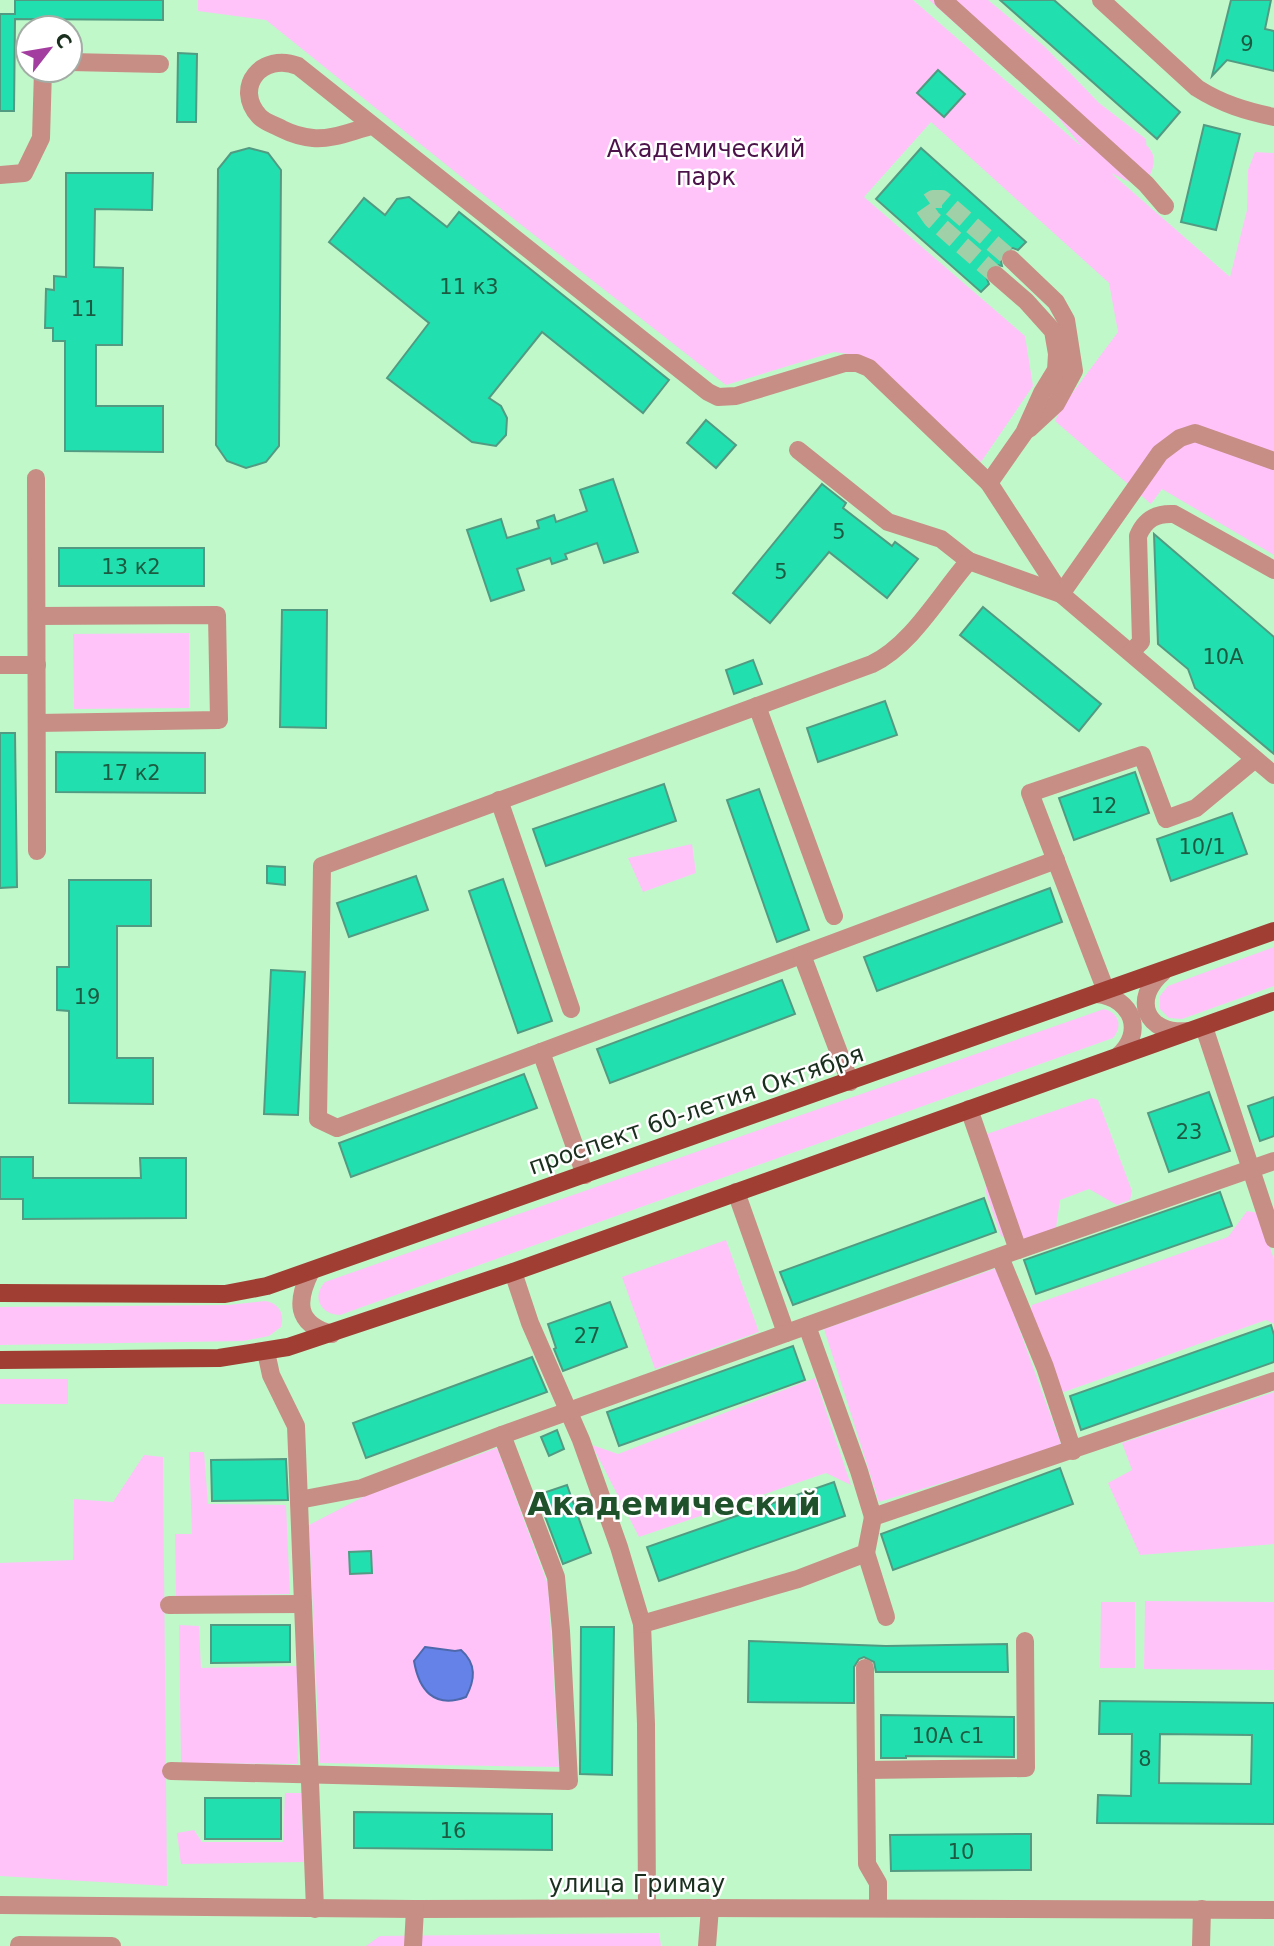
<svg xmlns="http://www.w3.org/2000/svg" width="1274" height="1946" font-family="'DejaVu Sans',sans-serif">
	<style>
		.green { fill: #ffc3fa }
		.water { fill: #6482e8; stroke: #4e69ab; stroke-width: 2 }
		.building { fill: #21dfae; stroke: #529b82; stroke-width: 2; fill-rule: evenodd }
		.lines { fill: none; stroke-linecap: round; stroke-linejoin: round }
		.minor-tunnel { stroke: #a0d0a8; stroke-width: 18; stroke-dasharray: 18 9; stroke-linecap: butt }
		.minor { stroke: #c78e86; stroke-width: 18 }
		.major { stroke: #a03e33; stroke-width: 18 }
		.labels { text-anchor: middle; stroke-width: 5; stroke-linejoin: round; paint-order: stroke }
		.number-label { font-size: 21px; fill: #1c5b42 }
		.park-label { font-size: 24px; fill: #4c134a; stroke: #fff }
		.street-label { font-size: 24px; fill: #1a2f1e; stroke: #fff }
		.district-label { font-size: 32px; font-weight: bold; fill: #1f512b; stroke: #fff }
	</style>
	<rect width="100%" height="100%" fill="#c1f8ca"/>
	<g class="green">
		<path d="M198,0h715l169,147 -29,-36 -124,-111h59l57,47 54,56 47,36c1,13 -1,1 5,12 6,9 1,21 -4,30 -19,5 -21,-2 -36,-8l119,104 17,-67 1,-40 7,-18 19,1v402l-112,-66 -11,15 -96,-83 7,-14 56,-75 -9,-49 -178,-161 -67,75 161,139 8,50 -52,76 -118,-101 -14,-7 -15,-2 -108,33 -216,-169 -244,-196 -68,-9z"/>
		<polygon points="189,633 189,708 74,709 73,634"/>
		<polygon points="692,844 696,873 643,892 628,858"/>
		<polygon points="1274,947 1274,986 1182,1019 1169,1018 1160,1009 1160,996 1168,986"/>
		<path d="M1104,1009c15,4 19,17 9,29l-773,277c-19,0 -29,-18 -15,-33z"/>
		<polygon points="1092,1098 1098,1100 1132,1191 1130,1200 1117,1205 1089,1189 1060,1200 1056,1228 1025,1244 1001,1236 986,1193 984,1135"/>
		<polygon points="1247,1211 1259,1213 1274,1260 1274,1324 1266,1320 1064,1392 1057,1387 1031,1317 1032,1305 1228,1237"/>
		<polygon points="726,1240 759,1332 655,1369 622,1277"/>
		<polygon points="997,1268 1062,1447 879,1502 824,1329"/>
		<path d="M265,1301c14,2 20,13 16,26l-12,9 -26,5 -243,4v-38l228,-2z"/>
		<polygon points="815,1378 851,1485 826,1473 639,1537 592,1445 618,1454"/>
		<rect x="0" y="1379" width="68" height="25"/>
		<polygon points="1274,1392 1274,1544 1140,1555 1108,1483 1132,1470 1122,1443"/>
		<polygon points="497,1448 548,1585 559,1767 320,1763 309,1525 367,1495"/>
		<polygon points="189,1452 204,1452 208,1504 286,1505 290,1594 176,1597 175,1534 192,1534"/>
		<polygon points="144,1455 163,1457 167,1886 0,1876 0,1563 73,1560 74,1499 113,1502"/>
		<polygon points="1145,1601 1274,1602 1274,1670 1144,1669"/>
		<polygon points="1101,1602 1135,1602 1135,1668 1100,1668"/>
		<polygon points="179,1625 199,1626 201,1668 297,1666 298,1764 181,1763"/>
		<polygon points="285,1793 301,1793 304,1862 181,1864 177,1833 194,1830 202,1842 283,1842"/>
		<polygon points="659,1933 661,1946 366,1946 380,1936"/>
	</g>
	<path class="water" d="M425,1647l30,4 6,-1c16,14 14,30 5,47 -32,12 -47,-7 -52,-36z"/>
	<g class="building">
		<polygon points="15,0 163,0 163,20 15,19 14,111 0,111 0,14 15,14"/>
		<polygon points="1000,0 1054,0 1180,112 1157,139"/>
		<polygon points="1231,0 1271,0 1265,29 1274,31 1274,71 1227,60 1212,76"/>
		<polygon points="178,53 197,54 196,122 177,122"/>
		<polygon points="938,70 965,94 944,117 917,93"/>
		<polygon points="1204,125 1240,134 1216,230 1181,222"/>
		<polygon points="249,148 268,153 281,170 279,446 266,462 246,468 227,461 216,445 218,169 231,153"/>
		<polygon points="921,148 1026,242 1018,250 1013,248 1003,251 1000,257 1002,266 993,264 988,267 985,274 989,284 981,292 876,199"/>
		<polygon points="66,173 153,173 152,210 95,209 94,267 123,268 122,345 96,345 96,406 163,406 163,452 65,451 65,341 53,341 53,328 45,328 46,289 54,290 54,276 66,277"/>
		<polygon points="409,197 447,227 459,212 669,380 643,413 542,332 489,398 501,406 507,418 506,435 496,446 472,442 387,378 429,323 329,242 364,198 385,215 397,199"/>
		<polygon points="706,420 736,445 716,468 687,443"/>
		<polygon points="613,479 638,552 604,563 597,543 565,554 567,559 552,564 550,558 517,569 524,590 491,601 467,530 501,519 507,538 539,528 537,521 554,515 556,522 587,511 580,490"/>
		<polygon points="822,484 846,503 843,508 892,546 895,542 918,559 887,598 829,552 770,623 733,593"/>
		<polygon points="1154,534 1274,637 1274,754 1195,688 1188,669 1158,644"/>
		<rect x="59" y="548" width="145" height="38"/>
		<polygon points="983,607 1101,704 1079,731 960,635"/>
		<polygon points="282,610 327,610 326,728 280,727"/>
		<polygon points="753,660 762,684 734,694 726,670"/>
		<polygon points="885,701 897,735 818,762 807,728"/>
		<polygon points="0,733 15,733 17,887 0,888"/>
		<polygon points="56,752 205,753 205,793 56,792"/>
		<polygon points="1135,772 1149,813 1074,840 1059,798"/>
		<polygon points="664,784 676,821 546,866 533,829"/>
		<polygon points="759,789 809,930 777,942 727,800"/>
		<polygon points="1232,813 1247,854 1171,881 1157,839"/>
		<polygon points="267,866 285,867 285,885 267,883"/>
		<polygon points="416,876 428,910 349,937 337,903"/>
		<polygon points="503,879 552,1021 518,1033 469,891"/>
		<polygon points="69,880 151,880 151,926 117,926 117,1058 153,1058 153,1104 69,1103 69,1011 57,1010 57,967 69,967"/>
		<polygon points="1050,888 1062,922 877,991 864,957"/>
		<polygon points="271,970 305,972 298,1115 264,1114"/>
		<polygon points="782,980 795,1014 610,1083 597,1049"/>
		<polygon points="524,1074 537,1108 351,1177 339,1143"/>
		<polygon points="1209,1092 1230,1151 1169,1172 1148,1113"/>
		<polygon points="1274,1097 1274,1136 1260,1141 1248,1106"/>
		<polygon points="0,1157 33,1157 33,1178 141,1178 140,1158 186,1158 186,1218 23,1219 23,1199 0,1199"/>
		<polygon points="1220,1192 1232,1226 1036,1294 1024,1260"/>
		<polygon points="984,1198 996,1232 793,1305 780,1272"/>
		<polygon points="610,1302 627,1347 563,1371 554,1349 556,1348 548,1324"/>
		<polygon points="1271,1325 1274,1335 1274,1362 1081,1430 1070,1396"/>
		<polygon points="793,1346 805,1380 619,1446 607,1412"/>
		<polygon points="532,1357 547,1392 366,1458 353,1423"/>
		<polygon points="557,1430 564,1449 549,1456 541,1437"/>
		<polygon points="286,1459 288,1500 212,1501 211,1460"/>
		<polygon points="1060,1468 1073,1504 893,1570 881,1534"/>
		<polygon points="834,1482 845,1516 659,1581 647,1547"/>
		<polygon points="567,1485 591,1553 563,1564 537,1495"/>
		<polygon points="371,1551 372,1573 350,1574 349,1552"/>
		<polygon points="211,1625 290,1625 290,1662 211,1663"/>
		<polygon points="581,1627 614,1627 612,1775 580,1774"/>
		<polygon points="749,1641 886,1646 1007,1644 1008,1672 876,1672 874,1662 864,1657 859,1659 854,1667 854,1703 748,1702"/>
		<path d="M1100,1701l174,2v121l-177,-1 1,-28 33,1 1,-62h-33zM1160,1734l92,1 -1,49 -92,-1z"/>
		<polygon points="881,1715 1014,1717 1014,1757 906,1756 906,1758 881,1758"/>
		<rect x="205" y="1798" width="76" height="41"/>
		<polygon points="354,1812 552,1814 552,1850 354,1848"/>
		<polygon points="1031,1834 1031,1870 891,1871 890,1835"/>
	</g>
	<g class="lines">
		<polyline class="minor-tunnel" points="996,275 932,219 923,206 933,199 942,199 1011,259"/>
		<g class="minor">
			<polyline points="943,0 1146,184 1165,206"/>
			<path d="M1101,0l96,88c25,16 49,23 77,29"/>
			<polyline points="70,62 160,64"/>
			<path d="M372,126c-18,4 -40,14 -59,12 -11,-1 -21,-4 -31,-9 -7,-4 -18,-7 -23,-13 -26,-29 3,-64 39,-50l410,326 10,5 18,-1 109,-33h12l12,5 120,115 72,111 213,181"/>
			<polyline points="0,175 24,173 41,138 43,70"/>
			<polyline points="1011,259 1056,302 1066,320 1074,371 1056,404 1029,429"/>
			<polyline points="798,450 888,522 941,539 969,561"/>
			<polyline points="36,478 37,851"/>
			<polyline points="989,483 1024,433 1042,393 1056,370 1057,354 1053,331 1026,301 996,275"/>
			<polyline points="1061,594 1160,453 1180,438 1195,433 1274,461"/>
			<polyline points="37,616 217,615 219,720 37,723"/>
			<path d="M1131,652l10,-10 -3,-106c7,-17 18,-23 36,-22l100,56"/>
			<polyline points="0,665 37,665"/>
			<polyline points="757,706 834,916"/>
			<polyline points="499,800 571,1009"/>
			<path d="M1056,860l-719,268 -19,-9 4,-253 550,-202c40,-19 68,-70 97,-103l92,33"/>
			<polyline points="802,955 850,1082"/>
			<path d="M1163,972c-32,27 -17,63 25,59"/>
			<polyline points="1106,991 1030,793 1142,755 1166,819 1196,808 1255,759"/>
			<path d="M1097,994c36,4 48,39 21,62"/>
			<polyline points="1204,1027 1274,1239"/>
			<polyline points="541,1052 585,1175"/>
			<polyline points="969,1109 1018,1250"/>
			<polyline points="736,1192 786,1333"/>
			<polyline points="1000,1257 1045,1367 1073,1451"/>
			<path d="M311,1271c-15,30 -16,53 21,63"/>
			<polyline points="513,1272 530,1323 581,1440 619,1547 642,1624 646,1724 647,1908"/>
			<polyline points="807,1326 859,1471 873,1517 1274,1381"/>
			<polyline points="266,1352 271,1375 296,1426 315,1909"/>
			<polyline points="502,1435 1018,1250 1274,1161"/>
			<polyline points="866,1553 886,1617"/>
			<polyline points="169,1605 303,1604"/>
			<polyline points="642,1624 798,1579 866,1553 873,1517"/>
			<polyline points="865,1668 867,1864 878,1883 878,1908"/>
			<polyline points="866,1770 1026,1768 1025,1641"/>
			<polyline points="171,1771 569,1781 561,1631 556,1577 502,1435 362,1488 299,1500"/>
			<polyline points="0,1905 415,1909 710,1908 1274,1910"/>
			<polyline points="19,1945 112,1946"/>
			<polyline points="413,1946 415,1909"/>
			<polyline points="707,1946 710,1908"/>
			<polyline points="1201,1946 1202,1909"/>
		</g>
		<g class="major">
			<polyline points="0,1293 225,1294 267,1286 1274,931"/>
			<polyline points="0,1360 219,1358 288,1347 513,1272 1274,1001"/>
		</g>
	</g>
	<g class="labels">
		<g class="number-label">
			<text x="1247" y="51">9</text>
			<text x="469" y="294">11 к3</text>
			<text x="84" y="316">11</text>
			<text x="839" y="539">5</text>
			<text x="131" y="574">13 к2</text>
			<text x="781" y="579">5</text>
			<text x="1223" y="664">10А</text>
			<text x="131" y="780">17 к2</text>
			<text x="1104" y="813">12</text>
			<text x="1202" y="854">10/1</text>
			<text x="87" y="1004">19</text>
			<text x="1189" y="1139">23</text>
			<text x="587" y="1343">27</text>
			<text x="948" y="1743">10А с1</text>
			<text x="1145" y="1766">8</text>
			<text x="453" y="1838">16</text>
			<text x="961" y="1859">10</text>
		</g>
		<g class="park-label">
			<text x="706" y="157">Академический<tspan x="706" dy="28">парк</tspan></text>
		</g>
		<g class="street-label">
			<text transform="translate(696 1110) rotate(-19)" y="8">проспект 60-летия Октября</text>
			<text x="637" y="1892">улица Гримау</text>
		</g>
		<g class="district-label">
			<text x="674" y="1515">Академический</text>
		</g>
	</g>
	<g transform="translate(49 49) rotate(59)"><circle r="33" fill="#ffffff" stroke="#a3aca5" stroke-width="2"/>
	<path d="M0-5L12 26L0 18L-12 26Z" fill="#a43da0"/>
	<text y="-10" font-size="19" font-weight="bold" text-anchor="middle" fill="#1a2f1e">С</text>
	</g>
</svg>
